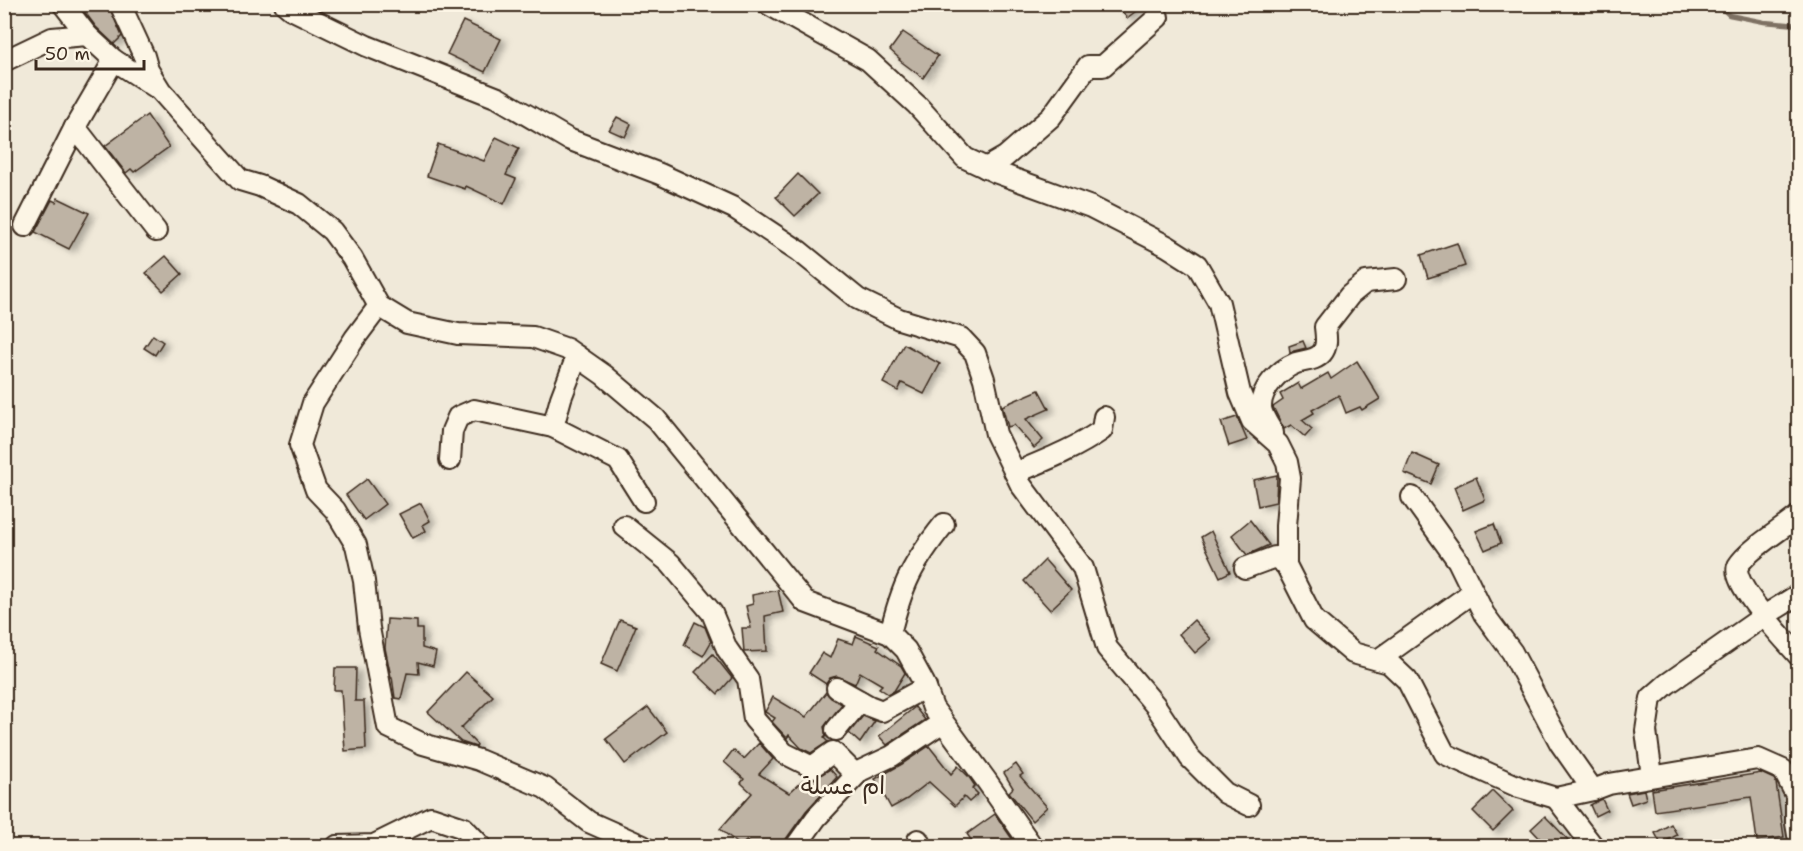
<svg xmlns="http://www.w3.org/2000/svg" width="1803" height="851" font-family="'Shantell Sans','Playpen Sans Arabic',sans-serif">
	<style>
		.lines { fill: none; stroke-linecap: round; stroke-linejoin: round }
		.stream { stroke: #7e7163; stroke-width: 4.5 }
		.building { fill: #beb3a4; stroke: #3b2a1e; stroke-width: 1.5; filter: url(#shadow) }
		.minor-casing { stroke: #3b2a1e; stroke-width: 24 }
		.minor { stroke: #fcf5e5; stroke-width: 20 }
		.labels { text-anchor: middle; stroke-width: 5; stroke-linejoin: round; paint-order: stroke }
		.quarter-label { font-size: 24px; fill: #3b2a1e; stroke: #fcf5e5 }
	</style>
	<defs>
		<filter id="shadow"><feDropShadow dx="5.5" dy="3" stdDeviation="3" flood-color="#0004"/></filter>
	</defs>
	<rect width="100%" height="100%" fill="#f0e9d9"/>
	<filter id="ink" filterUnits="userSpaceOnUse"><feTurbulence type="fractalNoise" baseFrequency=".0167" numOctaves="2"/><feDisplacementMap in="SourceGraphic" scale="12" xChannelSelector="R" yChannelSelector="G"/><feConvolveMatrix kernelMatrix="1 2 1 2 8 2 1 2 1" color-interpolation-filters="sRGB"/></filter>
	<g filter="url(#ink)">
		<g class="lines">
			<polyline class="stream" points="1717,4 1729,15 1764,22 1798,25"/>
		</g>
		<g class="building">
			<polygon points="89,4 108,4 122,36 114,44 96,27 84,11"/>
			<polygon points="1116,4 1145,4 1127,18"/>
			<polygon points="463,21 501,39 485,72 447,54"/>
			<polygon points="903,32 938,56 923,78 899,60 900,59 890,50"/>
			<polygon points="147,115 169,147 134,172 131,169 126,173 105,146"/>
			<polygon points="617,117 631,124 625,137 609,130"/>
			<polygon points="496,137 519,148 506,175 516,179 504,204 466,186 465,189 427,176 438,144 484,161"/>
			<polygon points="798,174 818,194 795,216 776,197"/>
			<polygon points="58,198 89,213 69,249 35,232 52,200 56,202"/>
			<polygon points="1457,243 1465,266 1428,278 1421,255"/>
			<polygon points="166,256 182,274 163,291 146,273"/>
			<polygon points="153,335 163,342 155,355 144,348"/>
			<polygon points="1303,341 1306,348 1290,352 1289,346"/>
			<polygon points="904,344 940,364 924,394 902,383 898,391 883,383"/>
			<polygon points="1357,361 1380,399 1362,410 1360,407 1346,413 1339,395 1312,410 1314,413 1302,420 1312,429 1305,437 1291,425 1284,429 1273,407 1283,400 1280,394 1298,383 1301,389 1328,373 1331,379"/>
			<polygon points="1039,390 1049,409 1026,419 1043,440 1034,448 1014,425 1008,427 1002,406"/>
			<polygon points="1237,417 1247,440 1229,446 1221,422"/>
			<polygon points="1412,453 1439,465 1431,484 1404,473"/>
			<polygon points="1277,475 1276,502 1258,506 1253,480"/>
			<polygon points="1476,477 1485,500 1463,510 1454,487"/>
			<polygon points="367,479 385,504 364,520 346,495"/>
			<polygon points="421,503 430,521 423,525 426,531 413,538 399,514"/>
			<polygon points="1250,520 1269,545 1247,555 1232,535"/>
			<polygon points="1494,524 1501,543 1485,550 1476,531"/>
			<polygon points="1211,531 1230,572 1220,577 1201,537"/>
			<polygon points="1045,560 1071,590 1050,610 1024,581"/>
			<polygon points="778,590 783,612 765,616 767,651 744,652 742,628 751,628 746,606 753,604 752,595"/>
			<polygon points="387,619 417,621 417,629 422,629 422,648 436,652 433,666 418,662 419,674 407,673 401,699 395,698 392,677 391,677 385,648"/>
			<polygon points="620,620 636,626 617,671 601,664"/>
			<polygon points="1194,620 1211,639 1195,653 1179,634"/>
			<polygon points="695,622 705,627 711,642 703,656 684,645"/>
			<polygon points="856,636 879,646 877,649 901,666 905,673 894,691 888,694 879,688 882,685 860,672 855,684 837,676 830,678 826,684 809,673 822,653 830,658 838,639 853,644"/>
			<polygon points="713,654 732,678 718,694 695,672"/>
			<polygon points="335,668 356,668 355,701 364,701 366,749 345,751 341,690 334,690"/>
			<polygon points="466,672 493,696 461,728 477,745 476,747 461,742 428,712"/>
			<polygon points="826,692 831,698 842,704 824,727 826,736 824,738 828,742 811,753 801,748 789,735 787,738 772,722 775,718 765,712 773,697 806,717"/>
			<polygon points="648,707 667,732 625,764 606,739"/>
			<polygon points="915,707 925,720 887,745 879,736"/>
			<polygon points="863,716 875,721 860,743 849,733"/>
			<polygon points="759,743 773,759 759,774 789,793 806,777 814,779 830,769 837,777 806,811 786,839 784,846 754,846 746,841 741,846 720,829 752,793 741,783 744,779 724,762 733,750 744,759"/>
			<polygon points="929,746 951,774 958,766 969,777 975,786 972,788 978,794 969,802 964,797 955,806 929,782 907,799 891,808 875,779 902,764"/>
			<polygon points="1016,764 1023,774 1020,776 1047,807 1032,821 1009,792 1013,788 1004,773"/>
			<polygon points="1761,773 1774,779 1776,783 1784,837 1757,841 1751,797 1655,811 1652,790"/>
			<polygon points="1644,790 1646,799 1631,804 1627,793"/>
			<polygon points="1493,791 1513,811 1493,831 1473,811"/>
			<polygon points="1602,799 1607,810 1595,816 1590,805"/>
			<polygon points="995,814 1017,846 975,846 967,834"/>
			<polygon points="1545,816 1574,846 1547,846 1531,829"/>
			<polygon points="1671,824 1677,835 1661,844 1655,833"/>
		</g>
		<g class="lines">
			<g class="minor-casing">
				<g id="minor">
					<polyline points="63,4 87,35 114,60 157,88"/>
					<polyline points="120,4 144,56 148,70 161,91 240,180 260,186 299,204 332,231 352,258 379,306 407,323 458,334 533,337 567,349 604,375 656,419 805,602 890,634 906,650 924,683 933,708 986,780 1032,846"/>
					<polyline points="285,4 291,9 367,46 498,98 568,139 660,174 734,208 799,251 858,299 899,319 961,338 975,353 984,379 996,434 1021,485 1083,568 1107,648 1155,705 1190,758 1225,793 1249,805"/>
					<polyline points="768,4 868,60 917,105 965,158 995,172 1091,207 1167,246 1197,265 1219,303 1240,393 1252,421 1278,444 1287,462 1290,478 1286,526 1286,565 1314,620 1353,653 1389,663 1407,680 1445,754 1519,787 1556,798 1593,790 1609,784 1758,759 1783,770 1796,795 1796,823 1798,835"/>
					<polyline points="114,60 75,127 156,231"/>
					<polyline points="4,61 52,38 87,35"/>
					<polyline points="986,168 1005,157 1051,117 1088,66 1103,66 1158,17"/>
					<polyline points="25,226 75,127"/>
					<polyline points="379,306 355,338 313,403 300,445 316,490 335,510 356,545 364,581 369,628 388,727 423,744 479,760 545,788 589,822 643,846"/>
					<polyline points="553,427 561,398 577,356"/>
					<path d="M1273,433c-4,-7 -11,-17 -12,-25 -1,-19 18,-38 35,-45 9,-3 19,-2 26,-10 6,-7 4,-17 3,-26l25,-32 16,-13 30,-3"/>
					<polyline points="450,460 452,431 458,417 474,410 553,427 618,460 644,501"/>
					<path d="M1015,473c31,-13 60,-24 87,-43l2,-13"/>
					<polyline points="1412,497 1458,561 1484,614 1512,652 1560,743 1593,790"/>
					<path d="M1798,516c-15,13 -51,34 -60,50 -8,17 48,75 60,89"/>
					<polyline points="624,526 670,563 712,613 727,649 748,679 754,719 784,753 812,767 833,752 856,775"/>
					<polyline points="1245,568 1275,557 1286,565"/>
					<path d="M890,634c12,-49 22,-70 54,-110"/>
					<polyline points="1378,660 1473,592"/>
					<polyline points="837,688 869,706 882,711 926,687"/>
					<polyline points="836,730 860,701"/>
					<polyline points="1652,776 1646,731 1651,698 1667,684 1764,616 1798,595"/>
					<polyline points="1556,798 1593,846"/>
					<polyline points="918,840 921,846"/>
					<polyline points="337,846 374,845 431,817 464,828 481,846"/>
					<polyline points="796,846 816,818 860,771 892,756 943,722"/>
				</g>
			</g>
			<use href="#minor" class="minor"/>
		</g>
	</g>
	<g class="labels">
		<g class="quarter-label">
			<text x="843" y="794">ام عسلة</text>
		</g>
	</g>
	<rect width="1803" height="851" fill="none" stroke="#fcf5e5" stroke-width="24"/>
	<rect x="12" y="12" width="1779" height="827" fill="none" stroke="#3b2a1e" stroke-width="2" filter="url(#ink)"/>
	<path d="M36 60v9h108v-9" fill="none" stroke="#3b2a1e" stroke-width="3"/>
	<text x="45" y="60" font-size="18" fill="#3b2a1e" stroke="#fcf5e5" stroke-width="4.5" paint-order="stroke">50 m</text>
</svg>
